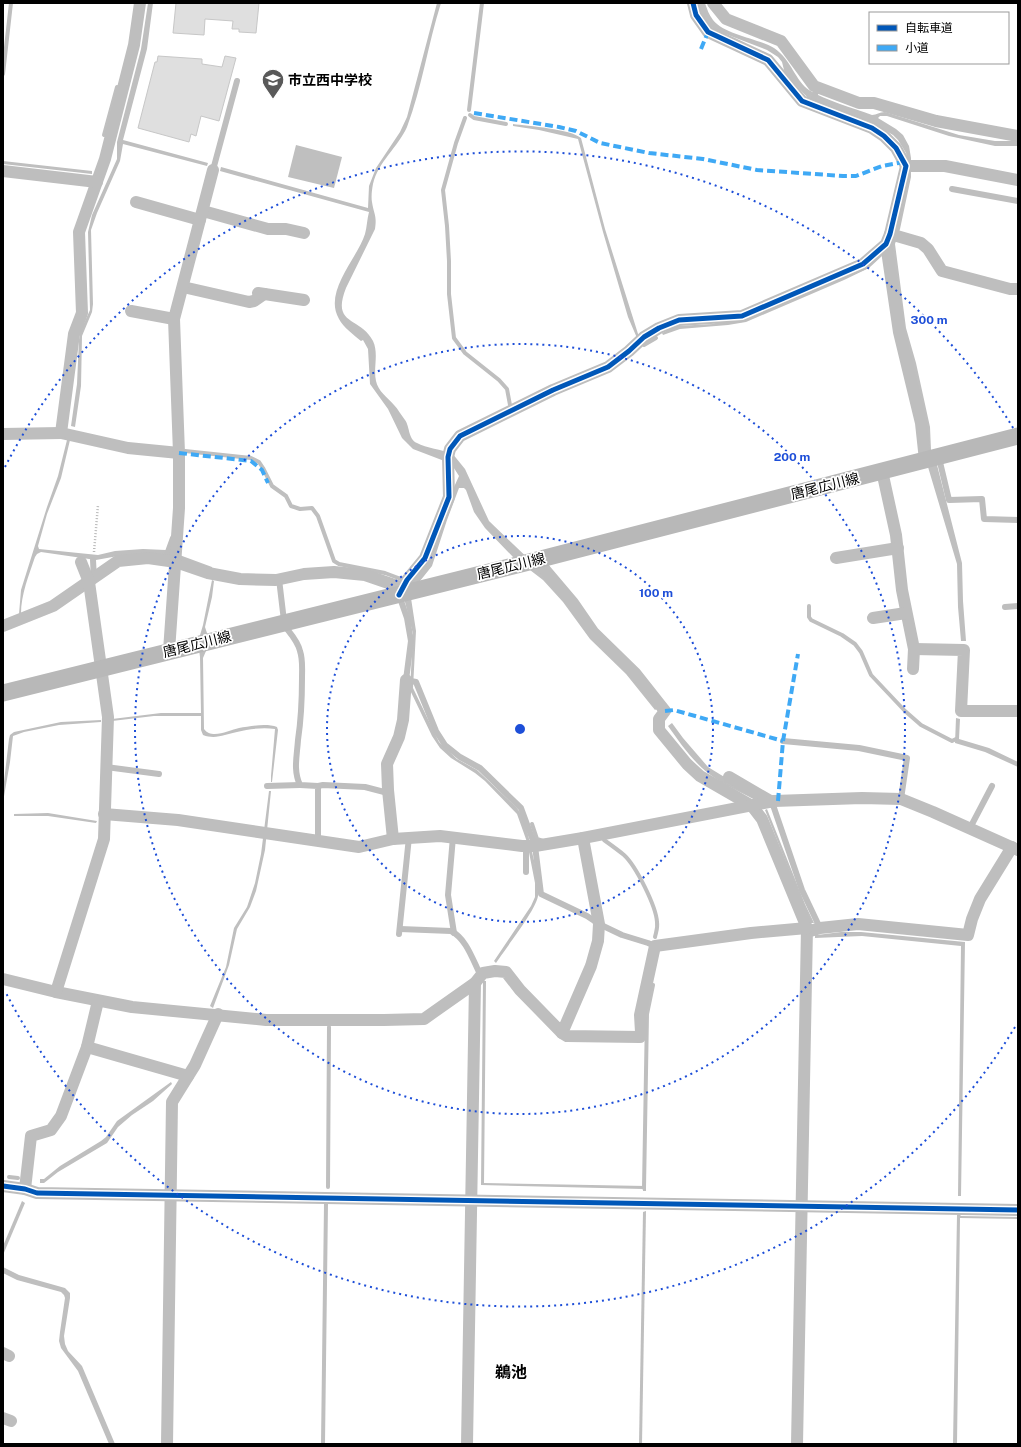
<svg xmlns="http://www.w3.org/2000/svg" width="1021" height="1447" font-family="'Public Sans','Noto Sans JP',sans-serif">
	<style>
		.water { fill: #bfbfbf }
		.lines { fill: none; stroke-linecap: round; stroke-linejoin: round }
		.stream { stroke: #bfbfbf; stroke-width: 4 }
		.building { fill: #dfdfdf; stroke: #c7c7c7 }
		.path { stroke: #b9b9b9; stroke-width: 2.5; stroke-dasharray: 1 2; stroke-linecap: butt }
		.service { stroke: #bebebe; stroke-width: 6 }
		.minor { stroke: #bebebe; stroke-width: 12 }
		.secondary { stroke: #b8b8b8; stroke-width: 17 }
		.quiet { stroke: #3fa9f5; stroke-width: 4; stroke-dasharray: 8 4; stroke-linecap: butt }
		.cycleway-casing { stroke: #fff; stroke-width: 8 }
		.cycleway { stroke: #0057b8; stroke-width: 5 }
		.ring { fill: none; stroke: #1d4ed8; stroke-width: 2; stroke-dasharray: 2 4 }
		.labels { text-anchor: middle; stroke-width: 3.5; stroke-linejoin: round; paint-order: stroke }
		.poi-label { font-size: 14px; font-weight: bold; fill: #000; stroke: #fff; text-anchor: start }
		.street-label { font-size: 14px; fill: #000; stroke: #fff }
		.quarter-label { font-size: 16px; font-weight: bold; fill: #000; stroke: #fff }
		.centre { fill: #1d4ed8; stroke: #fff; stroke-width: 2 }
		.ring-label { font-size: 12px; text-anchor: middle; font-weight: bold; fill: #1d4ed8; stroke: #fff; stroke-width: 3.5; stroke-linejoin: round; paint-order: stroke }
	</style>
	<rect width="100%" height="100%" fill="#fff"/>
	<g class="water">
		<polygon points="148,3 153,3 147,49 123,140 208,163 207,166 123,144 120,161 97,213 91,230 93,304 92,312 82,336 81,386 75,427 71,426 77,384 79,340 80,332 90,310 88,232 92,215 117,159 117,142 141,49"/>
		<path d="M437,3h4c-13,41 -19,84 -34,124 -9,20 -29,35 -34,57 -1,5 -2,13 -1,18 2,13 5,13 3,27l-29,59c-15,38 14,28 27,53 6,13 0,27 3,40 2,10 11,16 18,24 4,4 7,10 11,15 5,7 3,19 12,23 9,5 25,7 35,10l13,16 24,52 48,46 90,103 31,38 -3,2 -29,-36 -36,-35 -27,-37 -20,-22 -30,-23 -28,-29 -11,-16 -8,-22 -2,-2h-5l-12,32 -15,46 -12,15 -9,17 5,33 -3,57 26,54 18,17 20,11 39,37c9,10 12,28 15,40 3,15 9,33 7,49 -2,14 -33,53 -42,67l-2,-2 37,-55 4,-9v-14l-8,-41 -10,-28 -32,-33 -10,-8 -24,-15 -11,-10 -8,-12 -22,-46 3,-56 -8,-32v-6l54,-120 -7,-11 -5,-3 -34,-13 -11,-11 -14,-29 -18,-25 -2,-35 -5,-9 -2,1c-7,-6 -18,-14 -22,-22 -16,-27 18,-60 26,-85 2,-7 2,-15 4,-22l-149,-41 1,-4 147,41 1,-22 7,-18 24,-36 7,-15z"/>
		<path d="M697,3h8c2,6 4,12 8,17 12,15 44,18 61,28 17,11 22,34 35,42 16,10 44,18 63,25 5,0 7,-3 13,-3l74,23 36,6h23v5h-23l-46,-10 -62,-20h-7l-2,2 18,11 7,6 6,11 2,12v19l-11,52 -5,15 11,84 10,35 14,64 1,23 6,15 25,98 1,38 3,40h-5l-3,-34 -1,-43 -29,-97 -25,-137 -13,-87 17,-84 -1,-6 -8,-13 -5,-5 -17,-10 -67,-26 -24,-25 -3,-12 -4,-5 -11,-7 -52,-20 -10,-8z"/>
		<path d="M513,124c15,2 58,5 68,14l24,91 34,108 -2,1 -9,-21 -25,-85 -25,-93 -39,-9 -26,-4z"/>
		<polygon points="296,145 342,157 334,188 288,177"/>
		<polygon points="3,161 92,171 92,174 3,164"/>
		<polygon points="880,254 882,256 869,268 844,280 746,322 728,325 680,329 663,335 662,333 677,326 713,324"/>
		<path d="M67,440h3l-9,38 -14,36 -9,32 1,3 59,6 17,-4 28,-2 23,1 46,17 1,3 -95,-14 -22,4 -55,-8 -4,2 -2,3c-6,18 -14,37 -14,57h-2l2,-24 26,-83 11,-31z"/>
		<path d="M212,580l2,1 -2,16 -7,30 2,6 -1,18 -3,7 1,71c8,11 25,1 35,-1 11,-2 28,-5 38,-1l1,3 -6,52h-1v-6l4,-47c-12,-2 -26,0 -38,3 -12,2 -21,8 -34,3l-2,-5v-14h-47l-42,5v-2l49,-6h40l-1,-56 -2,-15 5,-17z"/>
		<polygon points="956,718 960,719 959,739 989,748 1018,762 1018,767 985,752 955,743"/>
		<polygon points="101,720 101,722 59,725 24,732 13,736 10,762 3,802 3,790 9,739 10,735 14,732 61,722"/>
		<path d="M672,723l11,15 25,29 49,30 -2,3c-18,-10 -38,-18 -53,-32 -13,-12 -24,-28 -34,-42z"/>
		<polygon points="269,791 271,791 265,850 256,891 250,907 237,929 229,965 213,1008 210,1006 226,967 234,928 247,907 255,883 261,854"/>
		<polygon points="767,809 805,904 814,923 810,923 765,810"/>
		<polygon points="48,813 97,821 96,823 48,816 14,816 14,814"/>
		<polygon points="841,932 861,932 965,942 961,1196 958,1196 961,946 862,936 815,938 815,935 817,935"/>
		<polygon points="483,981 486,981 484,1183 646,1186 646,1191 643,1191 643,1189 481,1185"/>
		<polygon points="171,1082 172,1084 153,1101 132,1115 118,1127 107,1143 58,1172 44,1183 40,1183 40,1179 44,1179 60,1166 101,1141 106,1137 117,1121"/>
		<polygon points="22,1201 25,1203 3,1255 3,1246"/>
		<polygon points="646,1211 642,1444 639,1444 643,1212"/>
		<polygon points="957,1215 960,1215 961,1216 1018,1217 1018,1219 960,1218 957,1444 953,1444"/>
		<polygon points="3,1267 19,1275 65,1288 70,1293 70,1298 64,1336 65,1344 68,1351 82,1366 115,1444 109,1444 78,1371 61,1348 59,1341 60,1332 65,1298 64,1295 61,1292 17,1280 3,1273"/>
	</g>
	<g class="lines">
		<g class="stream">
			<polyline points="3,74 11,3"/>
			<polyline points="469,110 482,3"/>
			<polyline points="470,115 474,118 506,124"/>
			<polyline points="465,118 456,143 443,190 447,226 449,261 449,294 454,338 465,353 499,380 507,389 510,405"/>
			<polyline points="104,135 117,87"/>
			<polyline points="644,345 656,338"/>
			<polyline points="185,451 251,458 259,462 263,468 272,486 286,496 291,506 300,509 312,508 318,516 334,561 339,564 385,573 401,579"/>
			<polyline points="809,606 809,617 811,620 842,635 855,644 861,652 871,675 905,711 921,725 952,741 956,739"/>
			<polyline points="532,824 537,839 543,841"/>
			<path d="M604,840c7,5 14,10 20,15 12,11 32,51 33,67 1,6 -1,10 -2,15"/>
			<polyline points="9,1177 18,1178"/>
			<polyline points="328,1187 329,1027"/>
			<polyline points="644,1188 647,1014 653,985"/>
			<polyline points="323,1444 326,1204"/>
		</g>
	</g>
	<g class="building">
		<polygon points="176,3 259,3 256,33 239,32 239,29 232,29 233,21 205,19 204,35 173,33"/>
		<polygon points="158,56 202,59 202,64 222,67 225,56 236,58 219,121 201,116 196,136 191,134 189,142 138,128 155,62 157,62"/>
	</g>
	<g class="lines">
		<polyline class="path" points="94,552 98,505"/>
		<g class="service">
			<polyline points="812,104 817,88"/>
			<polyline points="213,170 237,81"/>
			<polyline points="952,189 1018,201"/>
			<polyline points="939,458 949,500 982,499 984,519 1018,520"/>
			<polyline points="93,560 94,579"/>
			<polyline points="165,560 173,538"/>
			<polyline points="279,579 284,621"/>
			<polyline points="399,595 407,618 411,641 406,680 416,682 436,731 445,745 460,757 480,768 521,808 535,846 541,894 587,916 599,924 622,935 648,943 655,946"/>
			<polyline points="1005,607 1018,606"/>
			<path d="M284,625c6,8 14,16 16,26 3,9 2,18 2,27 0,21 -1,42 -4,62 -1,16 -5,30 2,45l18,1v55"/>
			<polyline points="783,741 859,748 907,758 901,799"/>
			<polyline points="106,767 159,774"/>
			<polyline points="267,786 300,785"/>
			<polyline points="318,786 323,785 365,787 388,793"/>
			<polyline points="772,802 802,890 820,928"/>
			<polyline points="970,828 992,786"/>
			<polyline points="453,837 448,895 454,933"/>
			<polyline points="526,846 526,872"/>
			<path d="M400,929l51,2c16,8 22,30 30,45"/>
			<polyline points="399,934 409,837"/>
		</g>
		<g class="minor">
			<polyline points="140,3 134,45 105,159 79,232 82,313 74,334 61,433 128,448 179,453"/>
			<polyline points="713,3 726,19 781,41 814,86 859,103 874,103 936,121 1018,136"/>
			<polyline points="906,166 945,166 1018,180"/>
			<polyline points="3,171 97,182"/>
			<polyline points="136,202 200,220"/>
			<polyline points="203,211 268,229 286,229 304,233"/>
			<polyline points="890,234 921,243 928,249 942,271 1010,289 1018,289"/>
			<polyline points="886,244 899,332 921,423 925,460"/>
			<polyline points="183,287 249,302 254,301 264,294"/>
			<polyline points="258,293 304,300"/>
			<polyline points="131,311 174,319"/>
			<polyline points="3,434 61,433"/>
			<polyline points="882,471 896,535 902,590 914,649 913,669"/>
			<polyline points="836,558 898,548"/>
			<polyline points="538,560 545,570 573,603 593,632 635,673 665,711 659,719 659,730 687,764 700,776 752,806 762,819 807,928 797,1444"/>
			<polyline points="399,595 407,580 425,558 449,497 448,457 450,449 460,436 553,390 608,367 629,351 644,337 659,328 679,320 742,316 863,264 886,244 890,234 906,166 896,148 884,136 872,128 802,101 768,60 708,32 696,15 693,3"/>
			<polyline points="873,618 906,613"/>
			<polyline points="3,626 53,606 118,561 148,558 176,562 208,573 240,579 276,580 304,574 334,572 365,575 403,588"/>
			<polyline points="914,649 964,650 961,711 1018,711"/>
			<polyline points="169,651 179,508 179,453 174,319 213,170"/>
			<polyline points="729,777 772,802"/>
			<polyline points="104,814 178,820 359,847 393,839 440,836 522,846 535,846 583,838 774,801 862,798 901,799 933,812 1018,850"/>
			<polyline points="393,839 388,790 387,764 399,737 403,720 406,680"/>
			<polyline points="807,932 820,928 858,924 968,935 972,919 980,899 1012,847"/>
			<polyline points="3,979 56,992 132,1007 266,1020 384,1020 424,1019 475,983 483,973 495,971 506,972 520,990 562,1033 591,966 598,941 599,924 583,838"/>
			<polyline points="56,992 104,839 108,717 89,582 81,562"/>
			<polyline points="562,1033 567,1036 640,1037 641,1032 640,1015 655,946 751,933 807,928"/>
			<polyline points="87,1047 188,1076"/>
			<polyline points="3,1186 25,1189 37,1193 1018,1210"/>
			<polyline points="25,1189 31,1136 51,1130 61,1116 87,1047 98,1001"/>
			<polyline points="3,1353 9,1356"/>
			<polyline points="3,1418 11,1421"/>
			<polyline points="167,1444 172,1102 195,1065 218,1014"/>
			<polyline points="467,1444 475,983"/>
		</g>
		<polyline class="secondary" points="3,693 533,561 1018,436"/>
		<g class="quiet">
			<polyline points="701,49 708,32"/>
			<polyline points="474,113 559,127 576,131 600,143 649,153 703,159 757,170 843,176 856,176 882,166 904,162"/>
			<polyline points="179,453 251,461 262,470 268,483"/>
			<polyline points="665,711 674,710 783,741"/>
			<polyline points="778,801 783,741 798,654"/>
		</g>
		<g class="cycleway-casing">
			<g id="cycleway">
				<polyline points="399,595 407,580 425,558 449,497 448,457 450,449 460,436 553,390 608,367 629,351 644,337 659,328 679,320 742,316 863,264 886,244 890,234 906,166 896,148 884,136 872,128 802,101 768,60 708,32 696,15 693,3"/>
				<polyline points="3,1186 25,1189 37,1193 1018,1210"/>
			</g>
		</g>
		<use href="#cycleway" class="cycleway"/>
	</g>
	<g class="ring">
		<circle cx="520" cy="729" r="193"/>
		<circle cx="520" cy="729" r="385"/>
		<path d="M1015 1027A578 578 0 0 1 5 991M5 467A578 578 0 0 1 1015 431"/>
	</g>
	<defs>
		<g id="school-pin" transform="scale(1.15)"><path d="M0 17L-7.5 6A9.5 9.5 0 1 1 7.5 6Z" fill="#595959" stroke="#fff"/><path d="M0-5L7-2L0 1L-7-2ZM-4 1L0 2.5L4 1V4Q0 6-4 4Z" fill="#fff"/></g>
	</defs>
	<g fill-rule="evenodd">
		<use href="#school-pin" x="273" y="80"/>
	</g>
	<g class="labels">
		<g class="poi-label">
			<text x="288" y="85">市立西中学校</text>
		</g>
		<g class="street-label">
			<text transform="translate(825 486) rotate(-14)" y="5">唐尾広川線</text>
			<text transform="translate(511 566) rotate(-14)" y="5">唐尾広川線</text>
			<text transform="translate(197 644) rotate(-14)" y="5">唐尾広川線</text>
		</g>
		<g class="quarter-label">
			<text x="511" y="1378">鵜池</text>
		</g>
	</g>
	<circle cx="520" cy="729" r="6" class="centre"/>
	<g class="ring-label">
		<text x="929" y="324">300 m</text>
		<text x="792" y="461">200 m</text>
		<text x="656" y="597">100 m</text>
	</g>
	<rect width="1021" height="1447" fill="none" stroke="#000000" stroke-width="8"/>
	<rect x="869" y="12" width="140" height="52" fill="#ffffff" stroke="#999999"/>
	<rect x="877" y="25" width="20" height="6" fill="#0057b8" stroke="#999999"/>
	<text x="905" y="32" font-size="12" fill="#000000">自転車道</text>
	<rect x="877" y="45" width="20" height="6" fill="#3fa9f5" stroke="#999999"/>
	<text x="905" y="52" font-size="12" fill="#000000">小道</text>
</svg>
